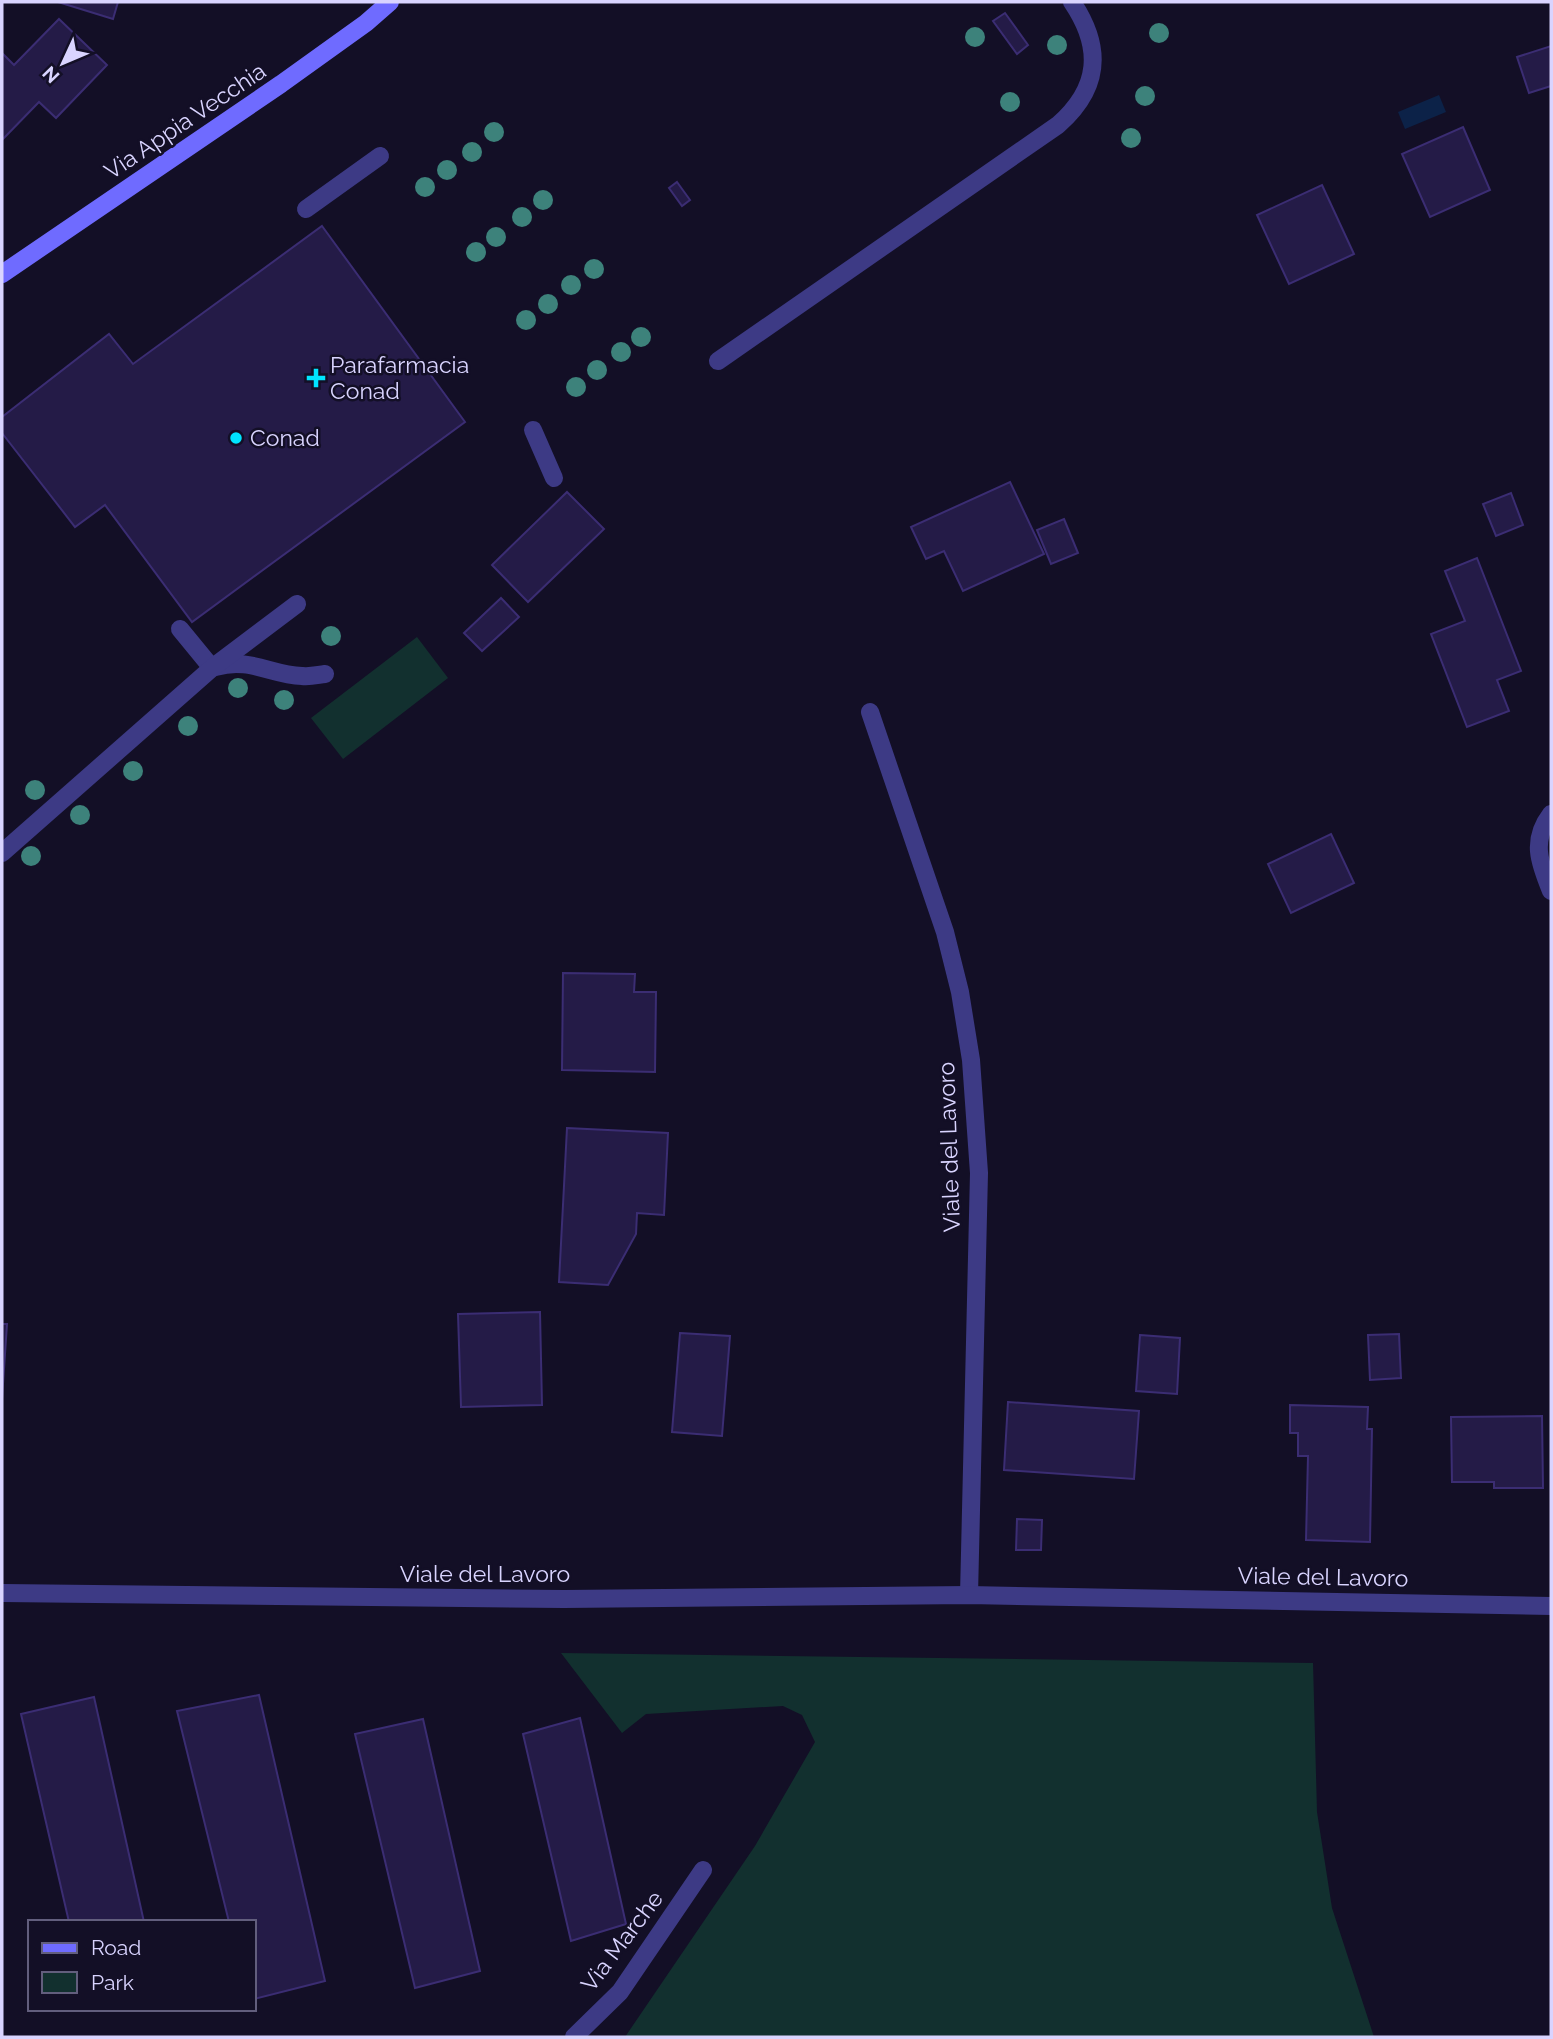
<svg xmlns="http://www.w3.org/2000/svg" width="1553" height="2039" font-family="Raleway,sans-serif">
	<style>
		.green { fill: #12302f }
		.water { fill: #0c2248 }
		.building { fill: #241b47; stroke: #3b2d73; stroke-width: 2 }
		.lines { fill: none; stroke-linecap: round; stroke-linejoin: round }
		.service { stroke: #3d3a85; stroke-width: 18 }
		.minor { stroke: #3d3a85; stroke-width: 18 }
		.tertiary { stroke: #3d3a85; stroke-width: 18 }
		.secondary { stroke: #6f6bff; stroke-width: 18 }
		.tree { fill: #3d827b }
		.poi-dot { fill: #00e5ff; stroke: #130f26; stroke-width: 2.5 }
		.labels { text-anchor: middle; stroke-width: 5; stroke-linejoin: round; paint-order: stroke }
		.street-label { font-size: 23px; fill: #d9d4ff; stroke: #130f26 }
		.poi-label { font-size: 23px; fill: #d9d4ff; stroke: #130f26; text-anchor: start }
	</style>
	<rect width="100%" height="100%" fill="#130f26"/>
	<g class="green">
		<polygon points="417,637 448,678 343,759 311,718"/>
		<polygon points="561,1653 1313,1663 1317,1812 1332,1908 1374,2037 625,2037 755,1846 815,1742 802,1715 783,1706 646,1714 622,1733"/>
	</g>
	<polygon class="water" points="1439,95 1446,112 1405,129 1398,112"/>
	<g class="building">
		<polygon points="58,2 118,2 113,19"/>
		<polygon points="1005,13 1028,45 1017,54 993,21"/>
		<polygon points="59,19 107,65 56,118 39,102 2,140 2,53 14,65"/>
		<polygon points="1551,46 1551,86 1529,93 1517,57"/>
		<polygon points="1463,127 1490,190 1430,217 1402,154"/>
		<polygon points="677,182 690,200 682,206 669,188"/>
		<polygon points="1322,185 1354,254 1289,284 1257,215"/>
		<polygon points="322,226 465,422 192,622 105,505 75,527 2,433 2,417 109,334 133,364"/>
		<polygon points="1010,482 1044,554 963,591 944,551 926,559 911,527"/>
		<polygon points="567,492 604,529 528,602 492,565"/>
		<polygon points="1511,493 1523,525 1496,536 1483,504"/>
		<polygon points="1064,519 1078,553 1051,564 1037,530"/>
		<polygon points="1477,558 1521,671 1497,680 1509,711 1467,727 1431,634 1465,621 1445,571"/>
		<polygon points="501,598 519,617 482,651 464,633"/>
		<polygon points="1331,834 1354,883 1291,913 1268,864"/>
		<polygon points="563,973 635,974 634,992 656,992 655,1072 562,1070"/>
		<polygon points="567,1128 668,1133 664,1215 637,1213 636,1234 608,1285 559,1282"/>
		<polygon points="540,1312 542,1405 461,1407 458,1314"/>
		<polygon points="2,1324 7,1324 2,1399"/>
		<polygon points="680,1333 730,1336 722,1436 672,1432"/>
		<polygon points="1399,1334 1401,1378 1370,1380 1368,1335"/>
		<polygon points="1140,1335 1180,1338 1177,1394 1136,1391"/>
		<polygon points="1008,1402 1139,1411 1134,1479 1004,1470"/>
		<polygon points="1290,1405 1368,1407 1367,1429 1372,1429 1370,1542 1306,1540 1308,1456 1298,1456 1298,1433 1290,1433"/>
		<polygon points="1542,1416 1543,1488 1494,1488 1494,1482 1452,1482 1451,1417"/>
		<polygon points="1017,1519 1042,1520 1041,1550 1016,1550"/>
		<polygon points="259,1695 325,1981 254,1999 254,1922 229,1922 177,1711"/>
		<polygon points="94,1697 144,1922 69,1922 21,1714"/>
		<polygon points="580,1718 626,1924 571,1941 523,1734"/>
		<polygon points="423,1719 480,1971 415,1988 355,1734"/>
	</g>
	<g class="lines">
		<g class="service">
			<polyline points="306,209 380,156"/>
			<path d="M718,361l340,-236c42,-37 45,-77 14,-123"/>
			<polyline points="533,430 554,478"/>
			<polyline points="180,629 212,668"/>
			<path d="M216,667c33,-10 55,8 86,9 8,1 15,-1 23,-2"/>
			<polyline points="2,853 212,668 297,604"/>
		</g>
		<g class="minor">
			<polyline points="870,712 945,932 960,992 971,1060 979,1173 969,1595"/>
			<path d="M1551,814c-20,26 -12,48 0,77"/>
			<polyline points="574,2037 620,1992 703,1870"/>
		</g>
		<polyline class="tertiary" points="2,1593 564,1599 969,1595 1551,1606"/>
		<polyline class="secondary" points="2,274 281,84 366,23 390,2"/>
	</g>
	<g class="tree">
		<circle cx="1159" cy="33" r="10"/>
		<circle cx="975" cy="37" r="10"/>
		<circle cx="1057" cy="45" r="10"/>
		<circle cx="1145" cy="96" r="10"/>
		<circle cx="1010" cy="102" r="10"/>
		<circle cx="494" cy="132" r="10"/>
		<circle cx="1131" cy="138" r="10"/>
		<circle cx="472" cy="152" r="10"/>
		<circle cx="447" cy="170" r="10"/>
		<circle cx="425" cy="187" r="10"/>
		<circle cx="543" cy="200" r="10"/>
		<circle cx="522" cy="217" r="10"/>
		<circle cx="496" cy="237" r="10"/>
		<circle cx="476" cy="252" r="10"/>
		<circle cx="594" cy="269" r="10"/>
		<circle cx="571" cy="285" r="10"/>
		<circle cx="548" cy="304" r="10"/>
		<circle cx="526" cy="320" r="10"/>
		<circle cx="641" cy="337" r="10"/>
		<circle cx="621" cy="352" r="10"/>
		<circle cx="597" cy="370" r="10"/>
		<circle cx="576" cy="387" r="10"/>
		<circle cx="331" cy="636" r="10"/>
		<circle cx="238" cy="688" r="10"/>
		<circle cx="284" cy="700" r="10"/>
		<circle cx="188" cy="726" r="10"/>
		<circle cx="133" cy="771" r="10"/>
		<circle cx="35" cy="790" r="10"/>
		<circle cx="80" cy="815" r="10"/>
		<circle cx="31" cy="856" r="10"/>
	</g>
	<g class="poi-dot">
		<path d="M312.5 367.5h7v7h7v7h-7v7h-7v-7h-7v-7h7z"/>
		<circle cx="236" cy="438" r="7"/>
	</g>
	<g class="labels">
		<g class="street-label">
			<text transform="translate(185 121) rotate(-34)" y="8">Via Appia Vecchia</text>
			<text transform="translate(949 1147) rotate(-92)" y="8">Viale del Lavoro</text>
			<text x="485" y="1582">Viale del Lavoro</text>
			<text transform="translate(1323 1577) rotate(1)" y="8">Viale del Lavoro</text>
			<text transform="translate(622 1941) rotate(-53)" y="8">Via Marche</text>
		</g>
		<g class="poi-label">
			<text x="330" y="373">Parafarmacia<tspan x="330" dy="26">Conad</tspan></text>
			<text x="250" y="446">Conad</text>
		</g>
	</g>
	<rect width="1553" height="2039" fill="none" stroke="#d9d4ff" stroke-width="7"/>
	<rect x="28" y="1920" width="228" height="91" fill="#130f26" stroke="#625e7d" stroke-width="2"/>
	<rect x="42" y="1943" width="35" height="10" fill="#6f6bff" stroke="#625e7d" stroke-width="2"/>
	<text x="91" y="1955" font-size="21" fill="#d9d4ff">Road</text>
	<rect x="42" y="1972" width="35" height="21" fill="#12302f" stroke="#625e7d" stroke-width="2"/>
	<text x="91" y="1990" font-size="21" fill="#d9d4ff">Park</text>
	<g transform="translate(63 63) rotate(226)" stroke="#130f26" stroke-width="5" paint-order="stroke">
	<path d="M0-5L12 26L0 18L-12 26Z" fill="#d9d4ff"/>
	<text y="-10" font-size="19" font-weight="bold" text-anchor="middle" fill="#d9d4ff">N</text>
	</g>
</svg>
